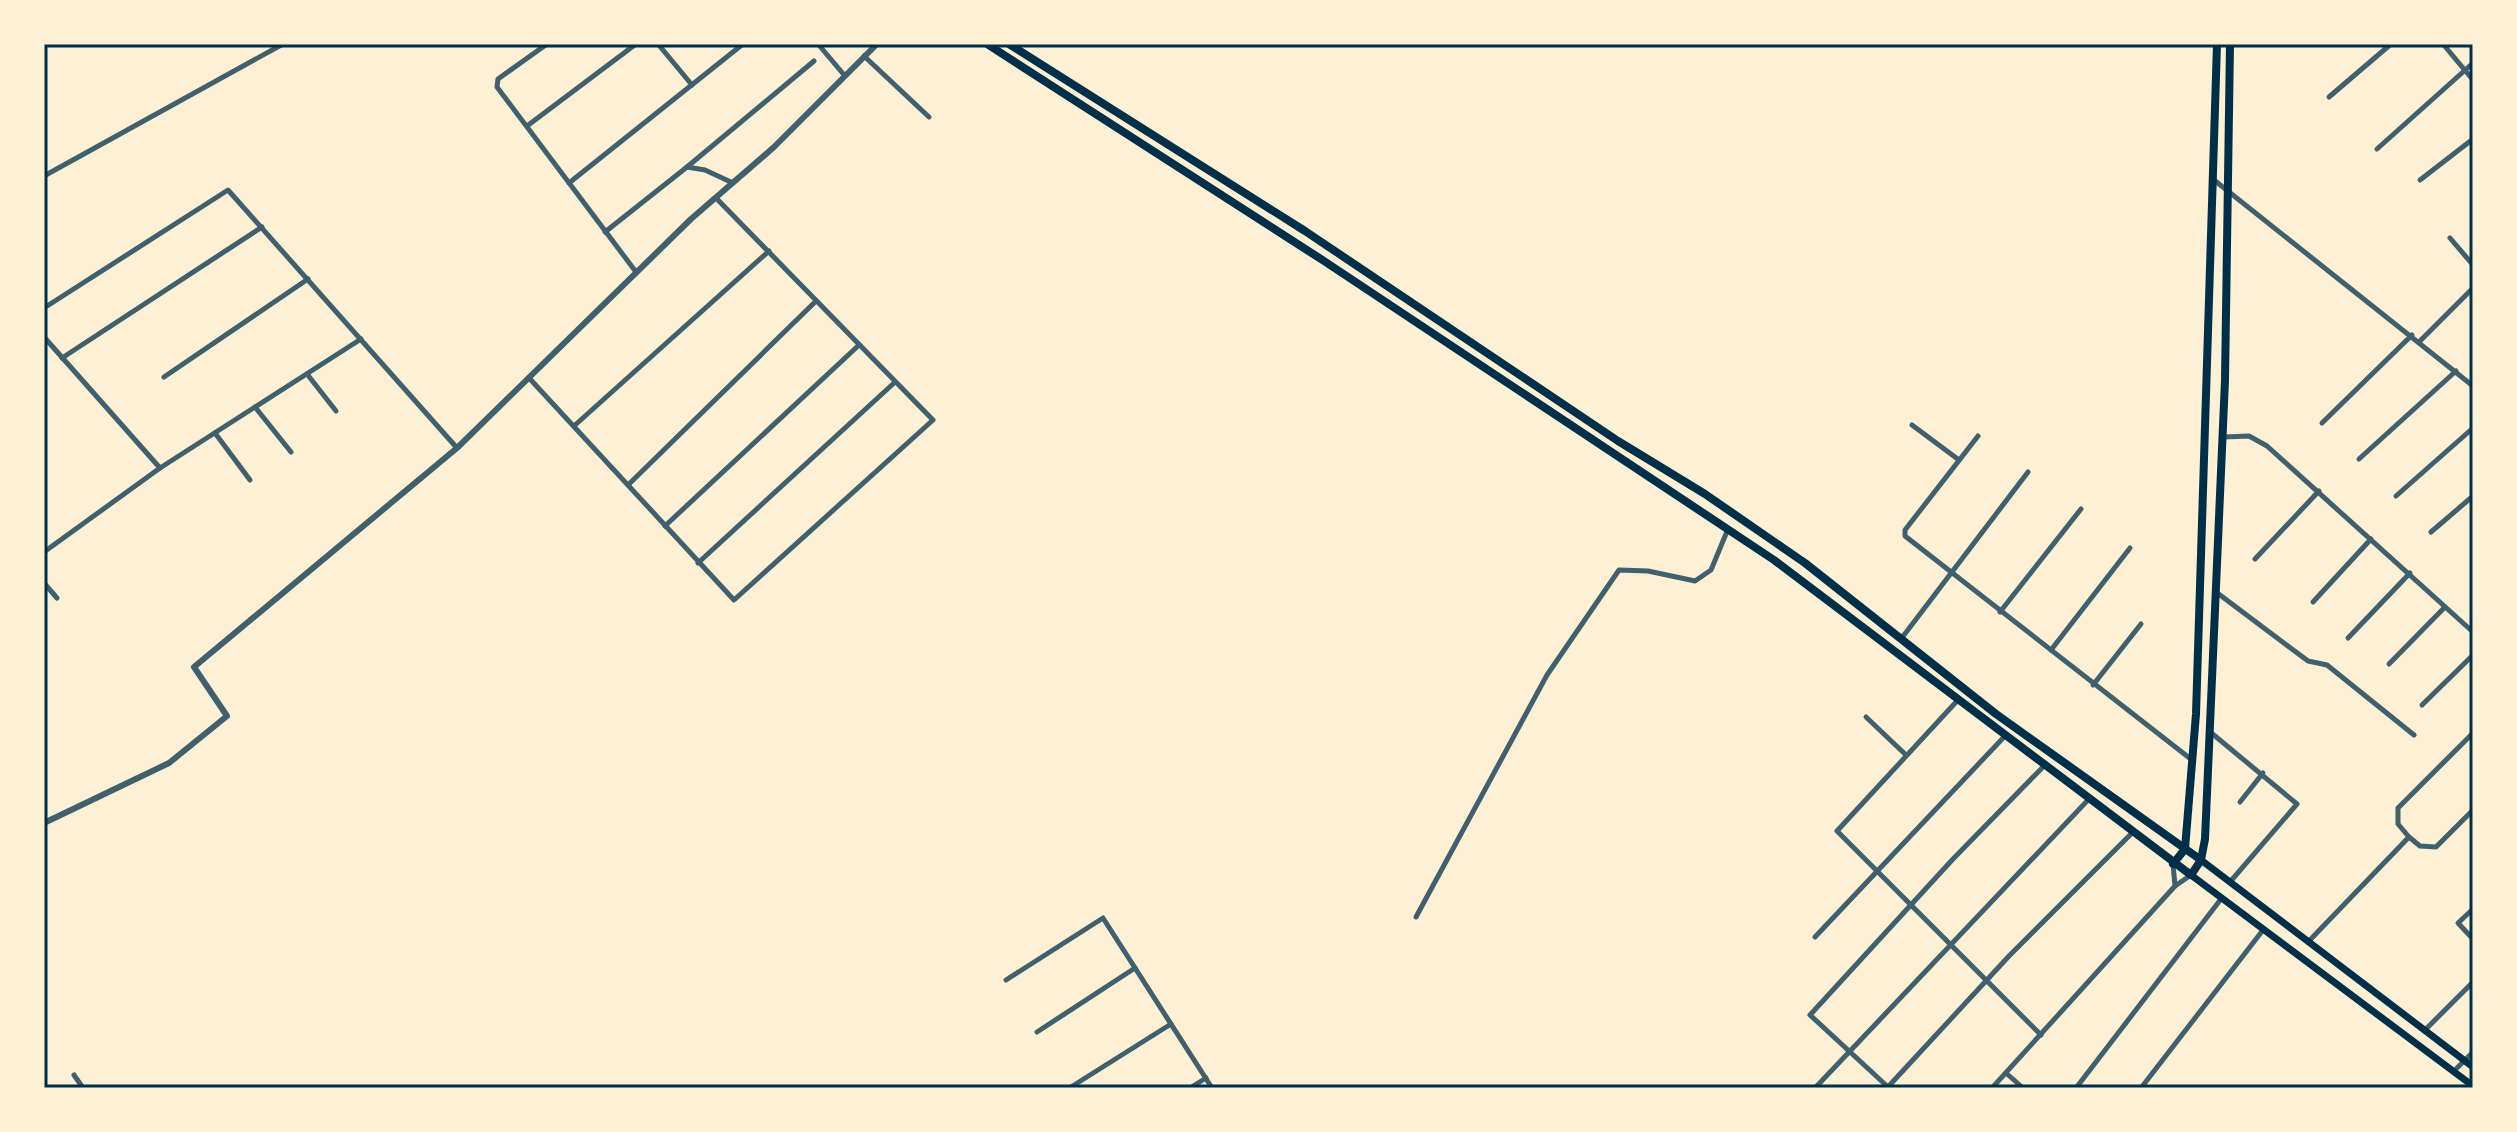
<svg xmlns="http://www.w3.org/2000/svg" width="2517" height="1132" font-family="'Fira Sans Condensed',sans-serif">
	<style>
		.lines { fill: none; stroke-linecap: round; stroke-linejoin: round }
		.minor { stroke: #3f606c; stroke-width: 5 }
		.tertiary { stroke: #3f606c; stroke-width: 6 }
		.secondary { stroke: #003049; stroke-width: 7 }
		.primary { stroke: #003049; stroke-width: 8 }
		.neatline { fill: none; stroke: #003049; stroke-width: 3 }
	</style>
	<rect width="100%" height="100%" fill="#fdf0d5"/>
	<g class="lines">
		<g class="minor">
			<polyline points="547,44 498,79 497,87 636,272"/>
			<polyline points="658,44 692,85"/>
			<polyline points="818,44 845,76"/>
			<polyline points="2443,44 2473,80"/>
			<polyline points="864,56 929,117"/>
			<polyline points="2329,97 2391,44"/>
			<polyline points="527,126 636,44"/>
			<polyline points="2377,149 2473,63"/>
			<polyline points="687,167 814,61"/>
			<polyline points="44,176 283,44"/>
			<polyline points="2214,180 2473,386"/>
			<polyline points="2420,180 2473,139"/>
			<polyline points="569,183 743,44"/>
			<polyline points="605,232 687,167 705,170 733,183"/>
			<polyline points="2450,238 2473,265"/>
			<polyline points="44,308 228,190 457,448"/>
			<polyline points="44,337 160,468 361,339"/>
			<polyline points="2420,341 2473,288"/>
			<polyline points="62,358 262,227"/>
			<polyline points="307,374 336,411"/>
			<polyline points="164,377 308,279"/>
			<polyline points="530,379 734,600 933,420 716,198"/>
			<polyline points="255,407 291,452"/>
			<polyline points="2322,423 2412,335"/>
			<polyline points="1912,425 1959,460"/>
			<polyline points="574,426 769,251"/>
			<polyline points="215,433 250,480"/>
			<polyline points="1978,436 1905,530 1905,536 2192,760"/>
			<polyline points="2224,437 2249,436 2267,446 2473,632"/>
			<polyline points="2359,459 2456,371"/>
			<polyline points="628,485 816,301"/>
			<polyline points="2396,496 2473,428"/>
			<polyline points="665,526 859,345"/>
			<polyline points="2431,532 2473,496"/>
			<polyline points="44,552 160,468"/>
			<polyline points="2255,559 2319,491"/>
			<polyline points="698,563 894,383"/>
			<polyline points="44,583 57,598"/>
			<polyline points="2216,592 2308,661 2327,665 2414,735"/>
			<polyline points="2313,602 2371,539"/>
			<polyline points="2000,612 2081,509"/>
			<polyline points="2348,638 2410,573"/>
			<polyline points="1901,639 2028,472"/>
			<polyline points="2051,650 2130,548"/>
			<polyline points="2389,664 2445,607"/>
			<polyline points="2093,685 2141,624"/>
			<polyline points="1957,701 1837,831 2041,1035"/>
			<polyline points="2422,705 2473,655"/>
			<polyline points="1866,717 1906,755"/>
			<polyline points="2209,731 2297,804 2230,882"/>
			<polyline points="2240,802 2263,773"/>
			<polyline points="2409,837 2398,824 2398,808 2473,733"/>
			<polyline points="2173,864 2175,886"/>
			<polyline points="2473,909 2458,923 2473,939"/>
			<polyline points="1416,917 1547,675 1619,570 1648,571 1695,581 1711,570 1728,529"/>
			<polyline points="1815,937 2004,737"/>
			<polyline points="2308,942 2409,837 2420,846 2436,847 2473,810"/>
			<polyline points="1006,980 1103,918 1212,1088"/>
			<polyline points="2425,1030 2473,982"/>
			<polyline points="1037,1032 1135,968"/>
			<polyline points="2454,1071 2473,1052"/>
			<polyline points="2006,1073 2023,1088"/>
			<polyline points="74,1075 83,1088"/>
			<polyline points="1071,1087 1171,1024"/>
			<polyline points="1888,1087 1810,1015 1953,859 2043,767"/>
			<polyline points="1190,1088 1206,1078"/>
			<polyline points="1815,1088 2088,800"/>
			<polyline points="1887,1088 2009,956 2132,833"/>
			<polyline points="1992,1088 2175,886 2191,875"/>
			<polyline points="2076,1088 2221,899"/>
			<polyline points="2141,1088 2263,930"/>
		</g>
		<polyline class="tertiary" points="44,823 169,763 227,716 194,667 457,448 691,219 774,147 877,44"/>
		<g class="secondary">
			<polyline points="2201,860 2473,1067"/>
			<polyline points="2191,875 2473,1086"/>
		</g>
		<g class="primary">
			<polyline points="987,44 1324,261 1774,560 2191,875 2201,860 2205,839 2225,380 2230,44"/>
			<polyline points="1009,44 1305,231 1618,441 1705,494 1805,563 1996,714 2201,860"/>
			<polyline points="2173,864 2185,849 2196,714 2217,44"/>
		</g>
	</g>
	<rect width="2517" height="1132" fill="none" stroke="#fdf0d5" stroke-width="92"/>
	<rect x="46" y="46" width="2425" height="1040" class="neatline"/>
</svg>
